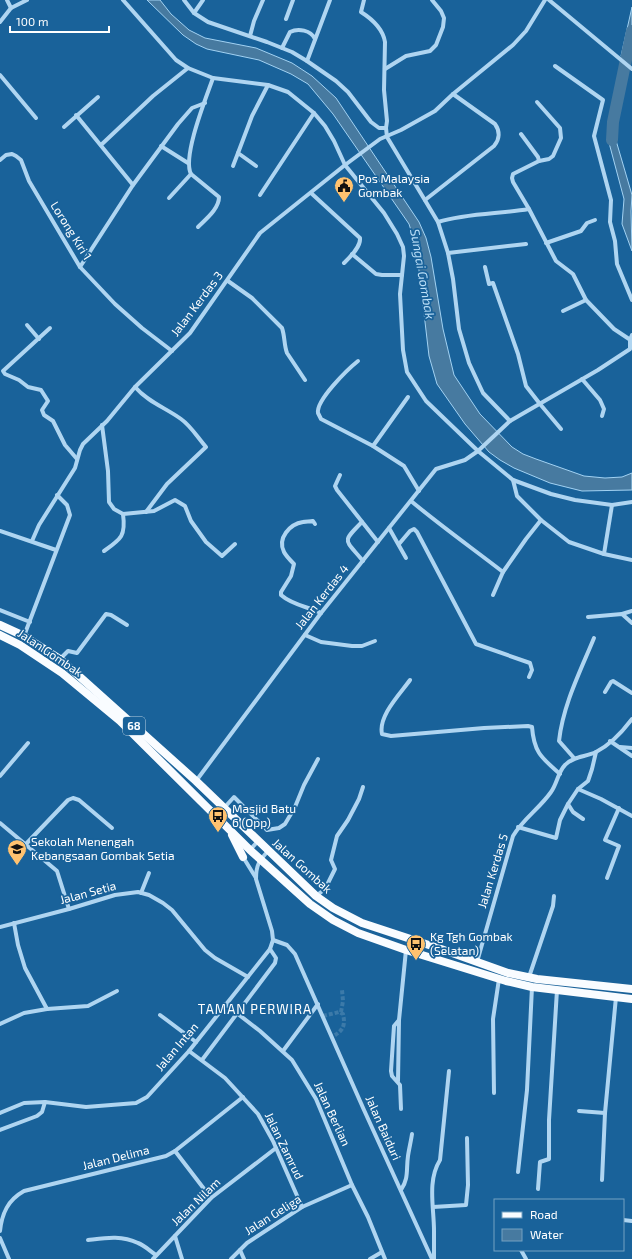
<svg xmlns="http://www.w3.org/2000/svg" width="632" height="1259" font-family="'Exo 2',sans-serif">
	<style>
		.water { fill: #477aa0; stroke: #a2d2f3 }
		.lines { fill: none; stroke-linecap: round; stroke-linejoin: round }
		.river { stroke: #477aa0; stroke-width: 12 }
		.minor-tunnel { stroke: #3c7aa9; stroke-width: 4; stroke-dasharray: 4 2; stroke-linecap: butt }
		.minor { stroke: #afd5f1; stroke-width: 4 }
		.primary { stroke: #f9fcff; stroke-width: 8 }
		.labels { text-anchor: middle; stroke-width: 3.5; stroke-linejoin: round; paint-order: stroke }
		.shield { fill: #19629a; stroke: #bad0e1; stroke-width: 1 }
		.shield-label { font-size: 11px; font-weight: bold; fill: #fff }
		.poi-label { font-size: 12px; fill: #fff; stroke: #19629a; text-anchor: start }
		.street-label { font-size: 12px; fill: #fff; stroke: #19629a }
		.water-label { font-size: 13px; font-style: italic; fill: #bbdff8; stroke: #19629a }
		.neighbourhood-label { font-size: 13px; letter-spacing: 1px; fill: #fff; stroke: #19629a }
	</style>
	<rect width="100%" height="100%" fill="#19629a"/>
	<g class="water">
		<polygon points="147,0 160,0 171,14 189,30 205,38 256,48 292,63 312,76 336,98 419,222 426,238 431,257 443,329 454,375 480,414 512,447 523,454 536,459 584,476 605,478 622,477 632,473 632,490 582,491 550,483 514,468 500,460 489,452 465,424 437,384 429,356 418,262 414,240 409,224 333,114 308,84 291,74 259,60 207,49 196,44 183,35"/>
		<polygon points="632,7 632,47 629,61 621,56"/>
		<polygon points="610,124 615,124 615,137 632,195 631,211 632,251 622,224 624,199 608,139"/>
	</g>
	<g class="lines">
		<polyline class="river" points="612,140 613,122 632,31"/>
		<g class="minor-tunnel">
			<polyline points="341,1012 343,1001 342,990"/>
			<path d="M323,1016l16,-4 4,2c3,13 -1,17 -11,23"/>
		</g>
		<g class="minor">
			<polyline points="7,0 11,8"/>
			<polyline points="123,0 176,60 188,68 213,78 268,85 288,92 314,113 325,126 334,141 345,165 384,213 397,234 403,247 404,256 400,294 403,350 407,372 426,401 478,451 513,480 551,494 575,500 612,505 632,502"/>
			<polyline points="184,0 194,13 208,22 267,42 292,52 307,61 336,81 348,92 371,122 379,128 386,128"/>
			<path d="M364,0l-3,12c11,7 22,17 24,30l-1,48 3,31 -1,7 1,9 51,85 10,31 5,26 6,50 10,34 14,30 27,28"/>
			<polyline points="549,0 632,69"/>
			<polyline points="194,13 203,0"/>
			<polyline points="286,19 293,0"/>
			<polyline points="0,22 11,8 27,0"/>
			<polyline points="250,36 254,21 263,0"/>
			<path d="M282,48l8,-16c8,-4 21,-2 25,7"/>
			<polyline points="307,61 330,0"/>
			<polyline points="555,66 603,100 594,136 611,200 610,222 615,241 617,264 632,300"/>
			<polyline points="385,69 406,56 430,51 436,45 443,27 444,18 441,11 432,0"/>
			<polyline points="0,75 36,118"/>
			<polyline points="537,102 560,128 561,138 553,156 549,159 539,161"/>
			<polyline points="76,115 133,185"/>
			<polyline points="64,127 98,97"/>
			<polyline points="521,134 538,157 539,161 513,174 512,178 513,182 529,209 556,261 573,274 586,300 614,329 632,341"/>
			<polyline points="101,145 153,96 188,68"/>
			<polyline points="161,146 188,163"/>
			<polyline points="0,160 6,155 12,154 16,156 21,160 29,181 80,267 115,304 142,328 172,351"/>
			<polyline points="233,166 238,153"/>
			<polyline points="256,166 238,153 252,116 268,85"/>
			<path d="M311,193l49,45c1,9 -10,19 -16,25"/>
			<polyline points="260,195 314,113"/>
			<polyline points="169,198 191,174"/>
			<path d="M425,200l69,-54c6,-7 6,-15 1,-22l-42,-30"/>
			<path d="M438,222c29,-9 61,-8 91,-13"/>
			<path d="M198,227c8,-8 21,-18 21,-30l-28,-23c-9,-17 15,-76 22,-96"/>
			<polyline points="546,243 581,231 587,223 595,220"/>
			<polyline points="448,253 526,244"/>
			<polyline points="352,254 376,274 382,275 402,275"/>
			<polyline points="80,267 133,185 178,124 192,108 205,103"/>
			<polyline points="485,267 489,284 493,283 518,354 526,386 540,404 561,429"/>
			<path d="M228,281l24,17 30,30c3,9 2,17 5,25l18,27"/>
			<polyline points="563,311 586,300"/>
			<polyline points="27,325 39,339"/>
			<polyline points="50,328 3,371 5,374 19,380 28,387 41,390 48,401 42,410 44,415 53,421 65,445 77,459"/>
			<path d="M358,361c-10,8 -42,39 -40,52 1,2 2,4 3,6l52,27 31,20 15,25"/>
			<polyline points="582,379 600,400 604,409 602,416"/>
			<path d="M135,387c13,15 31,21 46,32 10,7 17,19 25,28l-39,37 -21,28"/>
			<polyline points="102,425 108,471 109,502 114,509 123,514 154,511 175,500 185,506 191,521 206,542 222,556 235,544"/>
			<polyline points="373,446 408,397"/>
			<polyline points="340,475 335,486 337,490 378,542"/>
			<polyline points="513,480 517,496 541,520 569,542 604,554 632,560"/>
			<path d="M411,501c30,25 61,47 92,71"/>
			<path d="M362,522c-21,21 -17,17 1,39"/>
			<path d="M315,524l-2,-3c-3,1 -7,0 -10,1 -13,2 -26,16 -19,30 2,4 6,8 10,12l-3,12 -10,16v3c11,10 28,12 40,18"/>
			<polyline points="389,528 406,558"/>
			<polyline points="0,531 56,550"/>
			<polyline points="32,541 39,525 75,468 80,450 83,444 107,421 135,387 190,333 260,233 345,165 380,139 401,130 435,111 453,94 513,45 526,31 545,0"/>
			<polyline points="399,544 410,531 414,529 417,532 476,644 530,663 532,670 529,677"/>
			<path d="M104,551c17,-12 22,-15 19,-37"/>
			<polyline points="604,554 612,505"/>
			<polyline points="493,595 503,572 526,539 541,520"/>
			<polyline points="0,610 30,622"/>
			<polyline points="622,614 632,611"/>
			<polyline points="588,617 622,614 632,623"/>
			<polyline points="305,635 321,642 352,646 362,646 375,641"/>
			<polyline points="24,636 70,515 67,505 57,495"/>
			<polyline points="60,659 68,651 77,653 106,614 111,615 127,625"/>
			<path d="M410,680c-10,14 -32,36 -28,54l9,2 93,-8 44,-2 4,1c2,26 10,31 28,47"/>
			<polyline points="605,692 611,682 613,681 632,693"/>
			<polyline points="610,741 632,756"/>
			<polyline points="620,747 632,748"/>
			<path d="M574,758l-15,-17c4,-36 21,-69 35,-103"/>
			<polyline points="0,776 28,743"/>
			<polyline points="196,781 321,613 436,469 465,460 478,451 510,421 598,370 630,349 630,340 632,335"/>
			<polyline points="578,789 601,799 632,816"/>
			<polyline points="224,808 234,797 267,830 279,828 285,824 295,807 304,785 318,759"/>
			<polyline points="583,819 573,812 568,804 578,789 588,781 592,769 596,752"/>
			<polyline points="0,823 57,871 69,909"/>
			<polyline points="518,827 556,838 560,820 568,804"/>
			<polyline points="25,845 68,800 73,798 79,800 112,828"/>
			<polyline points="249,851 258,841"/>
			<polyline points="243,857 256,878"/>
			<polyline points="607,878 619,846 605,840 619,808"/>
			<polyline points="141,893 149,873"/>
			<polyline points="316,896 325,889 335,869 331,860 337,836 348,820 359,799 363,787"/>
			<polyline points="14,923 18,945 25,968 47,1009 88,1006 117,991"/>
			<polyline points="0,927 69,909 115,895 138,892 149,895 163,903 172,910 205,950 215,958 248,977"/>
			<polyline points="273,940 287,945 295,954 364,1110 432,1259"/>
			<path d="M477,962l36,-126c10,-17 27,-28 38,-44 6,-8 7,-20 14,-27 8,-9 21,-8 31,-13 14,-7 27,-21 36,-33"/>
			<polyline points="529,977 553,906 554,896"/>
			<polyline points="225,1004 260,1031 292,1060 316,1099 352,1185 368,1217 385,1259"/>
			<polyline points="160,1015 196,1042"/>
			<polyline points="0,1024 24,1013 47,1009"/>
			<polyline points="189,1051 225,1078 258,1114 273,1141 302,1207"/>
			<polyline points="283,1051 318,1004"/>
			<polyline points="202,1060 275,963 276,958 270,949"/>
			<polyline points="398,1081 399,1020"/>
			<polyline points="494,1093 493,1019 499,979"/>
			<polyline points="401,1109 400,1085 392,1076 391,1071 394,1026 399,1020 406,950"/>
			<polyline points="579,1111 605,1113"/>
			<path d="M0,1113l24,-10 21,-1 41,5 50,-4 11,-6 42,-46 81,-102 3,-9 -1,-9 -16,-52c0,-14 3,-18 12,-28"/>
			<polyline points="0,1130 37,1116 42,1112 45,1102"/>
			<polyline points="175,1151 211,1198"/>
			<polyline points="518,1172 527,1090 532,987"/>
			<polyline points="602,1180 605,1113 616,997"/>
			<polyline points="538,1189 540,1162 549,1159 549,1120 557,990"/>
			<path d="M401,1190c8,-12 5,-20 7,-34 1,-7 3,-15 4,-22"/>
			<polyline points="433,1207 466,1205 468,1185 467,1138"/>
			<polyline points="623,1220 632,1221"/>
			<path d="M0,1231c2,-18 8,-31 24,-40l142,-35 9,-5 68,-54"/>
			<polyline points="175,1236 182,1259"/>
			<polyline points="0,1238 9,1259"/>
			<path d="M88,1240c17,-2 33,-5 50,3 6,2 12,8 18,12"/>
			<polyline points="240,1250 244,1259"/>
			<polyline points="521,1250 526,1259"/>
			<polyline points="153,1259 211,1198 276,1148"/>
			<polyline points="231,1259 247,1243 302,1207 352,1185"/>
			<polyline points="370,1259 382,1252"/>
			<path d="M434,1259c0,-9 0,-19 0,-28 0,-24 -7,-50 6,-71l9,-89"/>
		</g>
		<g class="primary">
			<polyline points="0,625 24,636 60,659 196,781 316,896 333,908 362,923 441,949 508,973 537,979 632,989"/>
			<polyline points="0,635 20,645 62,673 120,721 250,850 310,904 333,920 358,933 406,950 506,981 532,987 632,999"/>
			<polyline points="232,835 243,857"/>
		</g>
	</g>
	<defs>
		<g id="civic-pin" transform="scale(1)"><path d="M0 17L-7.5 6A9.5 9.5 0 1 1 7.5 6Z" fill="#ffc26f" stroke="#19629a"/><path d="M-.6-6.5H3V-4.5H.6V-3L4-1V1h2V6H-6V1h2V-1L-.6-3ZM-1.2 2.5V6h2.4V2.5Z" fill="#111"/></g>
		<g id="bus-pin" transform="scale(1)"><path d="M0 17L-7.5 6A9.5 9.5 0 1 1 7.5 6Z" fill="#ffc26f" stroke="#19629a"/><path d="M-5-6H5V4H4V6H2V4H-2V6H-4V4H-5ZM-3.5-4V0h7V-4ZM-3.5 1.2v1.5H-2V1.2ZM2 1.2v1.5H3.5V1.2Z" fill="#111"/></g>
		<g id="school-pin" transform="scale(1)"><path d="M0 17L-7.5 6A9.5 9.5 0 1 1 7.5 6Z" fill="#ffc26f" stroke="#19629a"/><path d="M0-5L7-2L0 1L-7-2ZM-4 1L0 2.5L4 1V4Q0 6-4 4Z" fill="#111"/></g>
	</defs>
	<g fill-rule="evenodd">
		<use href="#civic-pin" x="344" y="186"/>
		<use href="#bus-pin" x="218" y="816"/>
		<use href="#school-pin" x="17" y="849"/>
		<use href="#bus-pin" x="416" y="944"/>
	</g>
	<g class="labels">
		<rect class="shield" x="123" y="717" width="22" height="18" rx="3"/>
		<g class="shield-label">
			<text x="134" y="730">68</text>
		</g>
		<g class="poi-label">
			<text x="358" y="183">Pos Malaysia<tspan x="358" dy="14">Gombak</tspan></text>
			<text x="232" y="813">Masjid Batu<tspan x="232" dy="14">6 (Opp)</tspan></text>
			<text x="31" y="846">Sekolah Menengah<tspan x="31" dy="14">Kebangsaan Gombak Setia</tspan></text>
			<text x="430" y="941">Kg Tgh Gombak<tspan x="430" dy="14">(Selatan)</tspan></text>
		</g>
		<g class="street-label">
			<text transform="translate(71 231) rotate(58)" y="4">Lorong Kiri 1</text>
			<text transform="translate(197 304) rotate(-53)" y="4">Jalan Kerdas 3</text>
			<text transform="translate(322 597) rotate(-52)" y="4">Jalan Kerdas 4</text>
			<text transform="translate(50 653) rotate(34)" y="4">Jalan Gombak</text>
			<text transform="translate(302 866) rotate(42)" y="4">Jalan Gombak</text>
			<text transform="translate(493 871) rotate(-73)" y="4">Jalan Kerdas 5</text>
			<text transform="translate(88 893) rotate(-15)" y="4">Jalan Setia</text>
			<text transform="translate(177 1047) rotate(-50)" y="4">Jalan Intan</text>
			<text transform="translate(332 1114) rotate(65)" y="4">Jalan Berlian</text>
			<text transform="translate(383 1128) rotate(66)" y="4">Jalan Baiduri</text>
			<text transform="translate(284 1146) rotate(64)" y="4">Jalan Zamrud</text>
			<text transform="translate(116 1158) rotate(-14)" y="4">Jalan Delima</text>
			<text transform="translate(196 1202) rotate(-44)" y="4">Jalan Nilam</text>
			<text transform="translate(273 1215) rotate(-32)" y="4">Jalan Geliga</text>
		</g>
		<g class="water-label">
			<text transform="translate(423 274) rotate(80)" y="5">Sungai Gombak</text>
		</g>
		<g class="neighbourhood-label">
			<text x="255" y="1014">TAMAN PERWIRA</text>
		</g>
	</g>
	<rect x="494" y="1199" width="130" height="52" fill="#19629a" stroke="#75a1c2"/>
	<rect x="502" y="1212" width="20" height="6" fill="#f9fcff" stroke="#75a1c2"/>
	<text x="530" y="1219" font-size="12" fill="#ffffff">Road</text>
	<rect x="502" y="1229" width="20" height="12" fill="#477aa0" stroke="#75a1c2"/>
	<text x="530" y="1239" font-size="12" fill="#ffffff">Water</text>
	<path d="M10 26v6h99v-6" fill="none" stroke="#ffffff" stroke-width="2"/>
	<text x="16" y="26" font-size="12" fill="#ffffff" stroke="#19629a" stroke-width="3" paint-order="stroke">100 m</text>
</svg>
